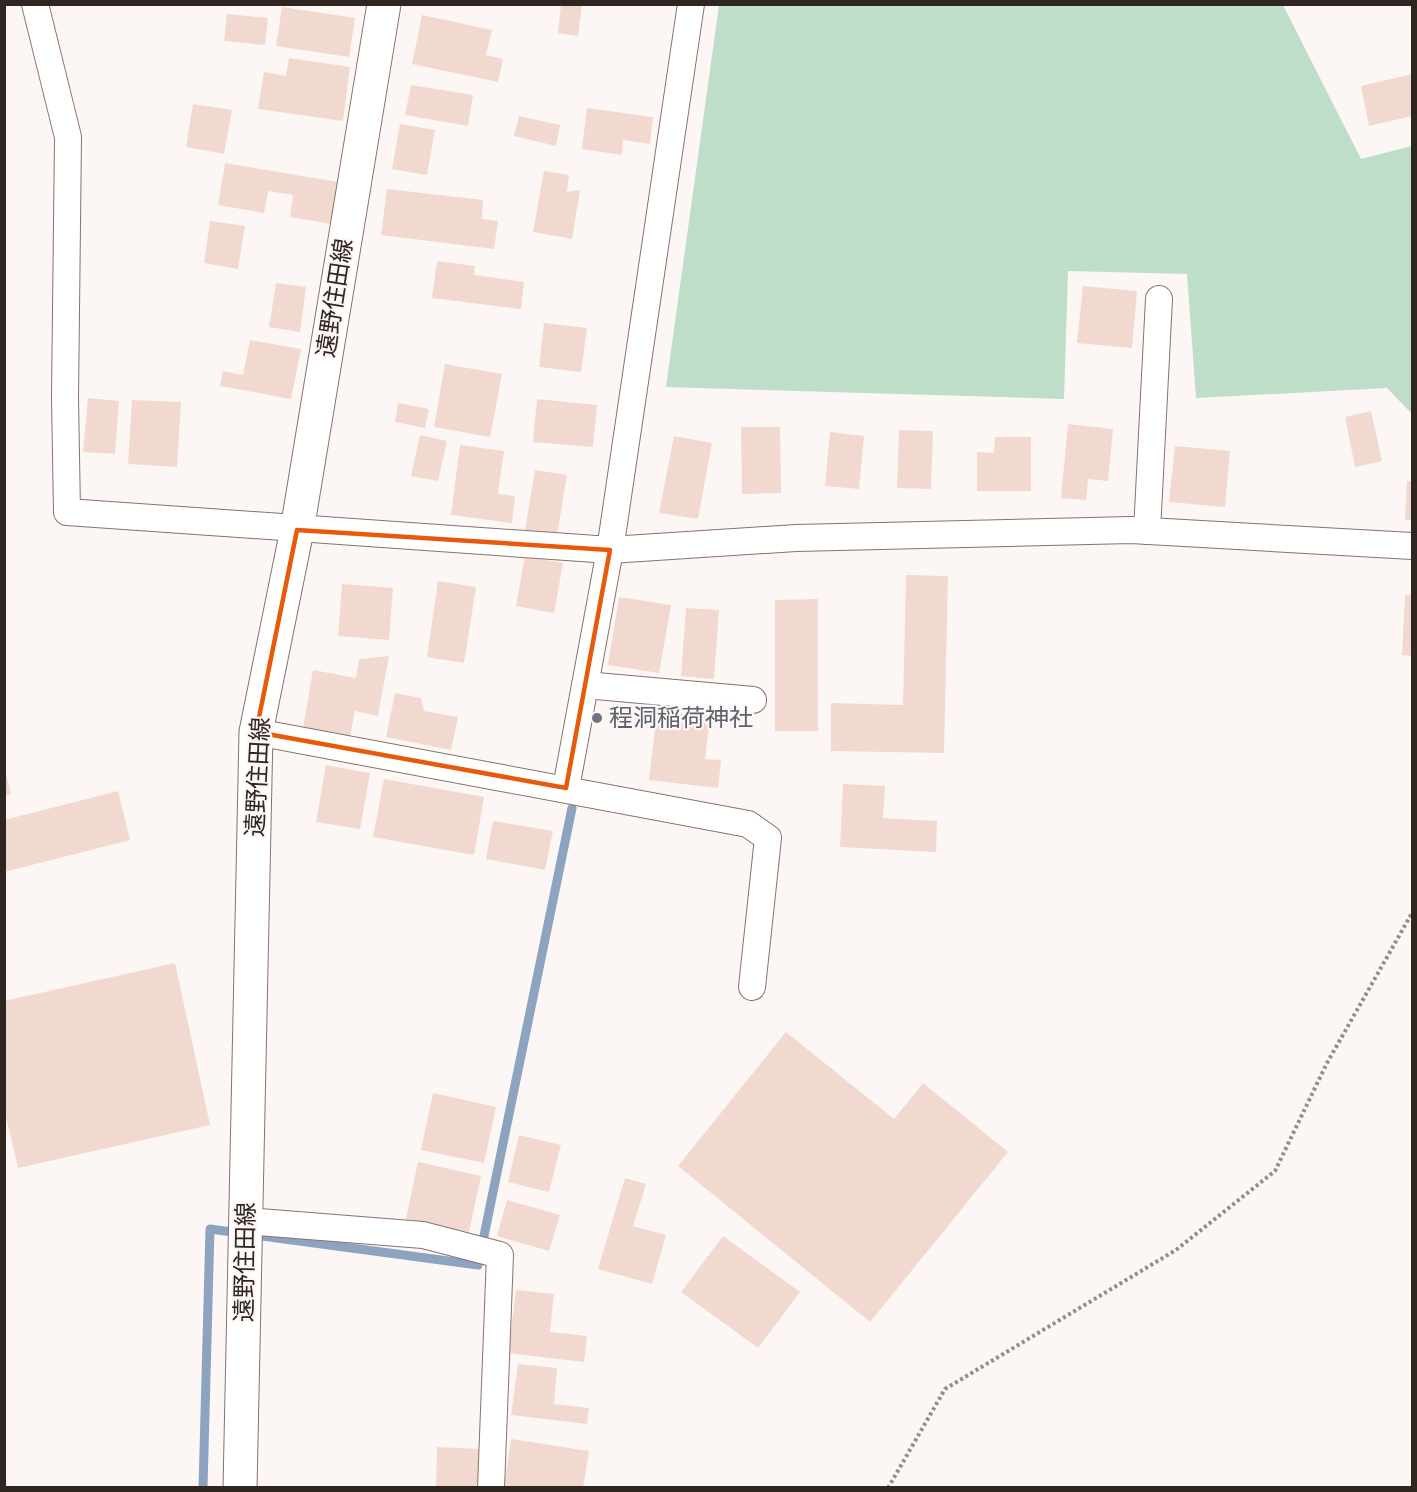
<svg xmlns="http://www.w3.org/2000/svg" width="1417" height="1492" font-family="'Alegreya Sans','Noto Sans JP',sans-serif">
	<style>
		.green { fill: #bfdec9 }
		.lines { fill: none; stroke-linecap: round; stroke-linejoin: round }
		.stream { stroke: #8da3c0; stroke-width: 9 }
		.building { fill: #f2d9cf }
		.street-casing { stroke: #887269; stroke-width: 28 }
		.secondary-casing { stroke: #887269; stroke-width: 35 }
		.path { stroke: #938c89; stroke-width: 4; stroke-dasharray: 3 3; stroke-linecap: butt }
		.street { stroke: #fff; stroke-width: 26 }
		.secondary { stroke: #fff; stroke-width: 33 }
		.marked { fill: none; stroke: #e8590c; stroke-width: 4.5; stroke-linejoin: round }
		.worship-dot { fill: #6b7280; stroke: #fcf7f5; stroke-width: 2 }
		.labels { text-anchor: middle; stroke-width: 4.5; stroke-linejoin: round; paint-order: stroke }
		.street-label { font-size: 24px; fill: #2f2622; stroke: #fcf7f5 }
		.worship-label { font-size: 24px; fill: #5b616d; stroke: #fcf7f5; text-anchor: start }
	</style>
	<rect width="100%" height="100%" fill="#fcf7f5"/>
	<polygon class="green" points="719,5 1283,5 1361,159 1412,146 1412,414 1387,388 1196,398 1187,274 1068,271 1064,399 666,387"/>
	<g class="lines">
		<polyline class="stream" points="203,1488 210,1229 478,1265 572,808"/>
	</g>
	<g class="building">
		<polygon points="561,4 582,4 578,36 558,33"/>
		<polygon points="282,7 355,18 349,57 276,46"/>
		<polygon points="227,14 268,18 265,45 224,41"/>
		<polygon points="422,15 492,30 486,55 503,59 498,82 412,64"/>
		<polygon points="289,58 350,67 343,121 258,109 264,72 286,76"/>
		<polygon points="1412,74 1412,116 1369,126 1361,86"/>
		<polygon points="411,85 473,95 468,126 405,115"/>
		<polygon points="193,104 232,110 224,154 186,147"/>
		<polygon points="587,108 653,117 650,144 623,140 622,155 582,149"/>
		<polygon points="519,116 560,125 556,146 514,136"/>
		<polygon points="400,124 435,130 427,175 392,169"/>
		<polygon points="225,163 338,182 330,224 290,217 293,195 268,191 264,213 218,205"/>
		<polygon points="544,171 569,175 567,192 580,190 572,239 533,232"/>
		<polygon points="387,189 483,200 482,219 498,221 494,249 381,235"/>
		<polygon points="210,221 245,226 238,269 204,263"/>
		<polygon points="437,261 475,266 474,275 524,282 521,309 432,298"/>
		<polygon points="276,283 306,287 300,332 269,327"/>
		<polygon points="1083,286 1137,291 1132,348 1077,343"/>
		<polygon points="544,323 587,328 581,372 539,367"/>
		<polygon points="250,340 301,349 291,399 220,386 223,371 243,375"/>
		<polygon points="445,364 502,374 490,437 434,427"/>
		<polygon points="88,398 119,401 115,454 83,452"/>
		<polygon points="537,399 597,405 593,447 533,442"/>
		<polygon points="132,400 181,402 177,467 128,464"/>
		<polygon points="398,403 429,409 425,428 395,422"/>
		<polygon points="1371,411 1382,461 1355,467 1345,417"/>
		<polygon points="1068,424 1113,429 1108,481 1088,479 1086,500 1061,498"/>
		<polygon points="741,427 780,427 781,493 742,494"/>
		<polygon points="899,430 933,431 931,489 897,488"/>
		<polygon points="830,432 864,436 859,489 825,486"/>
		<polygon points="420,435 447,441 438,481 411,476"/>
		<polygon points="674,436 712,443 698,519 659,513"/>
		<polygon points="995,437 1031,437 1031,491 977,491 977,452 994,453"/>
		<polygon points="460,445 504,451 498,494 515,496 512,523 451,515"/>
		<polygon points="1175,446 1230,451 1225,507 1169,502"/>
		<polygon points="535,470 567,475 557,535 525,530"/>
		<polygon points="1407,481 1412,482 1412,520 1405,520"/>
		<polygon points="525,556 563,563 554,613 516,606"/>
		<polygon points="906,575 948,576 944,753 831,751 831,703 903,705"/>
		<polygon points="438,581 476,587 464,663 427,657"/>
		<polygon points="342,584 393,588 389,640 338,636"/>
		<polygon points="1405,595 1412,595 1412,656 1402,655"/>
		<polygon points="619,597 671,605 659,673 608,665"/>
		<polygon points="818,599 818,731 775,731 775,600"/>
		<polygon points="686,608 719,610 714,679 681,676"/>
		<polygon points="389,656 378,716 355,711 350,736 303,728 313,670 356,678 359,659"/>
		<polygon points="395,693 421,698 424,711 458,717 451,750 386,737"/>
		<polygon points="657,711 710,717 705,759 721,760 718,788 649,780"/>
		<polygon points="326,765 370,773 360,829 316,822"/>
		<polygon points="5,769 11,794 5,796"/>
		<polygon points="384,779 484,797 474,855 373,837"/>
		<polygon points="843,784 885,786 883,818 937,821 936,852 840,847"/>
		<polygon points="118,791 130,840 4,872 4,820"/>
		<polygon points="493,821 553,831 545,870 486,859"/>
		<polygon points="175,963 210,1125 18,1168 4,1108 4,1001"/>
		<polygon points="786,1032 894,1119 923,1083 1008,1152 870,1322 678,1166"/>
		<polygon points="433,1093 496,1107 484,1163 421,1150"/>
		<polygon points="519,1135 561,1145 549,1192 508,1182"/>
		<polygon points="418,1162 481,1176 469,1232 406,1219"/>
		<polygon points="625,1178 646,1184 633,1226 666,1235 652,1284 598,1269"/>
		<polygon points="507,1200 560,1215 549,1251 497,1236"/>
		<polygon points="723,1236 800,1292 758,1348 681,1292"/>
		<polygon points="516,1290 554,1294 550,1332 587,1336 584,1362 508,1353"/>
		<polygon points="518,1364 557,1368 554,1404 589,1408 587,1424 511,1415"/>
		<polygon points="511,1439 589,1451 583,1488 504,1488"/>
		<polygon points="437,1447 480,1449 478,1488 436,1488"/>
	</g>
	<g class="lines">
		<g class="street-casing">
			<g id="street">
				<polyline points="35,4 68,137 65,398 67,512 610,550 796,538 1131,530 1412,546"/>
				<polyline points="1147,531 1159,299"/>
				<polyline points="585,685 753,700"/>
				<polyline points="256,732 748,824 768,838 752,987"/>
				<polyline points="566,788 610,550 691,4"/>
				<polyline points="246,1221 423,1235 500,1255 491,1488"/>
			</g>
		</g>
		<g class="secondary-casing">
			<polyline id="secondary" points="240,1488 256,732 297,530 384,4"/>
		</g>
		<polyline class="path" points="888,1488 945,1389 1176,1250 1275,1171 1327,1063 1412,913"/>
		<use href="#street" class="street"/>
		<use href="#secondary" class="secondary"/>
	</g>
	<path class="marked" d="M297,530l313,20 -44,238 -310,-56z"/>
	<circle class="worship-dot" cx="597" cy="718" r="6"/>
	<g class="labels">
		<g class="street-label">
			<text transform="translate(335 298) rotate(-81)" y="8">遠野住田線</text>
			<text transform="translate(258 777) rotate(-87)" y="8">遠野住田線</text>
			<text transform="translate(245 1262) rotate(-89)" y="8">遠野住田線</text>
		</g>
		<g class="worship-label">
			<text x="609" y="726">程洞稲荷神社</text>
		</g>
	</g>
	<rect width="1417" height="1492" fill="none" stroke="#2f2622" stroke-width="12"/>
</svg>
